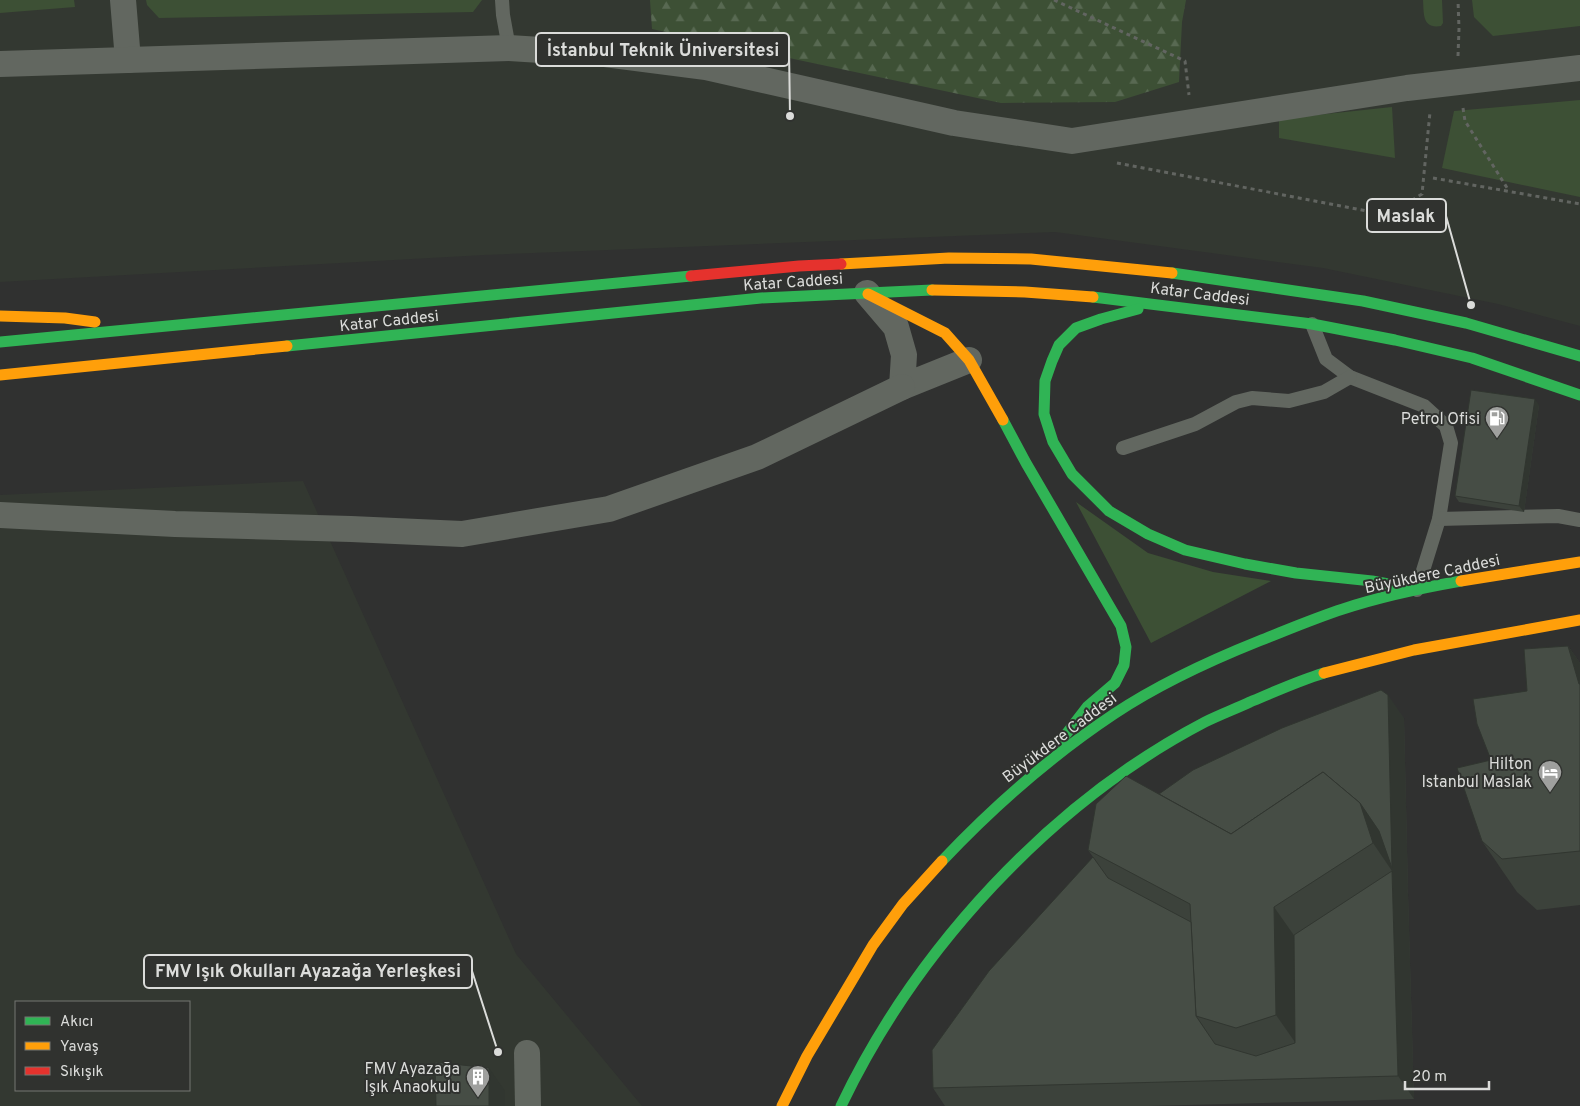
<svg xmlns="http://www.w3.org/2000/svg" width="1580" height="1106" font-family="Overpass,sans-serif">
	<style>
		.built { fill: #333831; fill-rule: evenodd }
		.green { fill: #3d5035 }
		.forest { fill: url(#forest-firs) }
		.lines { fill: none; stroke-linecap: round; stroke-linejoin: round }
		.path { stroke: #626561; stroke-width: 3; stroke-dasharray: 4 4; stroke-linecap: butt }
		.lane { stroke: #626760; stroke-width: 14 }
		.street { stroke: #626760; stroke-width: 26 }
		.fast { stroke: #30b455; stroke-width: 11 }
		.slow { stroke: #ff9f0a; stroke-width: 11 }
		.jam { stroke: #e5322d; stroke-width: 11 }
		.wall { fill: #3c423b }
		.shaded-wall { fill: #313630 }
		.building { fill: #464d45; stroke: #313630 }
		.labels { text-anchor: middle; stroke-width: 4; stroke-linejoin: round; paint-order: stroke }
		.street-label { font-size: 16px; fill: #dbdcda; stroke: #30322f }
		.poi-label { font-size: 16px; fill: #dbdcda; stroke: #30322f; text-anchor: end }
		.leader { fill: none; stroke: #dbdcda; stroke-width: 2 }
		.callout-dot { fill: #dbdcda; stroke: #30322f; stroke-width: 2 }
		.callout { fill: #30322f; stroke: #dbdcda; stroke-width: 2 }
		.callout-label { font-size: 18px; text-anchor: middle; font-weight: bold; fill: #dbdcda }
	</style>
	<defs>
		<pattern id="forest-firs" width="22" height="20" patternUnits="userSpaceOnUse" patternTransform="scale(1.25)"><rect width="22" height="20" fill="#3d5035"/><path d="M5 1l3.5 6h-7zM16 11l3.5 6h-7z" fill="#586952"/></pattern>
	</defs>
	<rect width="100%" height="100%" fill="#303130"/>
	<g class="built">
		<polygon points="0,0 1580,0 1580,326 1498,304 1323,268 1055,232 484,255 0,282"/>
		<path d="M303,481l213,473 126,152h-642v-611zM16,1002h173v88h-173z"/>
	</g>
	<g class="green">
		<polygon points="0,0 74,0 75,7 0,13"/>
		<polygon points="146,0 482,0 473,12 159,18 147,5"/>
		<path d="M1423,0h19l1,23 -2,3c-19,3 -17,-12 -18,-26z"/>
		<polygon points="1472,0 1580,0 1580,26 1493,36 1474,17"/>
		<polygon points="1580,100 1580,197 1442,168 1454,111"/>
		<polygon points="1392,107 1395,158 1279,138 1279,119"/>
		<polygon points="1076,502 1148,553 1213,572 1271,581 1151,643"/>
	</g>
	<polygon class="forest" points="650,0 1186,0 1182,22 1179,82 1115,102 1001,103 652,29"/>
	<g class="lines">
		<g class="path">
			<polyline points="1054,0 1185,61 1189,95"/>
			<polyline points="1458,56 1459,29 1458,0"/>
			<polyline points="1463,108 1465,121 1509,191"/>
			<polyline points="1117,163 1388,215 1422,194 1430,112"/>
			<polyline points="1433,178 1580,204"/>
		</g>
		<g class="lane">
			<polyline points="502,0 503,15 509,48"/>
			<polyline points="1312,324 1326,359 1350,377 1424,406 1446,426 1451,443 1439,519 1417,590"/>
			<polyline points="1123,448 1195,424 1236,402 1252,398 1289,401 1324,392 1350,377"/>
			<polyline points="1439,519 1558,516 1580,520"/>
		</g>
		<g class="street">
			<polyline points="123,0 128,60"/>
			<polyline points="0,64 509,48 605,54 706,67 954,123 1072,141 1407,88 1580,68"/>
			<polyline points="867,293 896,327 904,355 902,387 969,360"/>
			<polyline points="0,515 175,524 351,529 462,534 609,509 757,457 902,387"/>
			<polyline points="527,1053 528,1106"/>
		</g>
		<g class="fast">
			<polyline points="1172,273 1363,301 1466,323 1580,356"/>
			<polyline points="1093,297 1312,324 1395,340 1472,358 1580,395"/>
			<polyline points="1138,309 1101,319 1076,328 1059,345 1052,361 1045,381 1044,414 1053,442 1072,474 1109,511 1148,534 1185,550 1245,564 1296,573 1372,581 1410,588"/>
			<polyline points="0,342 691,276"/>
			<polyline points="287,346 761,298 932,290"/>
			<polyline points="1003,420 1026,463 1121,626 1126,647 1124,665 1115,683 1087,707 1060,742"/>
			<path d="M942,861c52,-55 109,-105 172,-147 45,-30 95,-53 145,-73 28,-11 56,-23 84,-32 39,-13 78,-21 118,-28"/>
			<path d="M841,1106c75,-157 209,-303 364,-384 14,-7 30,-13 45,-20 24,-10 48,-21 74,-29"/>
		</g>
		<g class="slow">
			<polyline points="841,264 949,258 1031,259 1172,273"/>
			<polyline points="932,290 1025,292 1093,297"/>
			<polyline points="868,294 945,333 969,360 1003,420"/>
			<polyline points="0,316 65,318 95,322"/>
			<polyline points="0,375 287,346"/>
			<polyline points="1461,581 1580,562"/>
			<polyline points="1324,673 1414,650 1580,620"/>
			<polyline points="782,1106 807,1056 873,945 903,904 942,861"/>
		</g>
		<polyline class="jam" points="691,276 799,266 841,264"/>
	</g>
	<g class="wall">
		<polygon points="1539,405 1524,512 1459,502 1455,496"/>
		<polygon points="1568,646 1580,663 1580,905 1537,910 1517,892 1482,841 1491,760 1527,691"/>
		<polygon points="1404,718 1408,891 1407,889 1408,894 1414,1099 1149,1106 945,1106 933,1088 1093,857 1088,850 1159,794"/>
	</g>
	<g class="shaded-wall">
		<polygon points="1535,399 1539,405 1524,512 1519,506"/>
		<polygon points="1568,646 1580,663 1580,685 1579,684"/>
		<polygon points="1388,695 1404,718 1408,891 1407,889 1408,894 1414,1099 1398,1076 1392,871 1373,843 1360,803"/>
		<polygon points="1274,907 1310,958 1311,1065 1276,1015"/>
		<polygon points="489,1068 505,1091 505,1106 489,1106"/>
	</g>
	<g class="building">
		<polygon points="1471,390 1535,399 1519,506 1455,496"/>
		<polygon points="1568,646 1579,684 1580,684 1580,851 1502,859 1482,841 1457,768 1491,760 1477,724 1473,699 1527,691 1524,649"/>
		<polygon points="1381,690 1388,695 1392,868 1379,831 1360,803 1323,772 1231,834 1159,794 1193,770 1282,728"/>
		<polygon points="1323,772 1360,803 1373,843 1274,907 1276,1015 1236,1028 1196,1016 1190,904 1088,850 1096,804 1126,776 1231,834"/>
		<polygon points="1093,857 1108,878 1191,922 1196,1016 1215,1044 1256,1056 1295,1043 1294,935 1392,871 1398,1076 933,1088 932,1050 989,971"/>
		<polygon points="435,1062 489,1068 489,1106 436,1106"/>
	</g>
	<defs>
		<g id="fuel-pin" transform="scale(1.25)"><path d="M0 17L-7.5 6A9.5 9.5 0 1 1 7.5 6Z" fill="#9fa09e" stroke="#30322f"/><path d="M-5.5-6h7V0h2V4h1.3V-2.5L3-4.5l.8-.8L6-3V5H2.5V1h-1V6h-7ZM-4.2-4.7v3.2H.2V-4.7Z" fill="#fff"/></g>
		<g id="hotel-pin" transform="scale(1.25)"><path d="M0 17L-7.5 6A9.5 9.5 0 1 1 7.5 6Z" fill="#9fa09e" stroke="#30322f"/><path d="M-6-4.5h1.5V1H6V5H4.5V3h-9V5H-6ZM-4 0a1.8 1.8 0 1 1 3.6 0ZM.5 0V-2.5h3Q6-2.5 6 0Z" fill="#fff"/></g>
		<g id="building-pin" transform="scale(1.25)"><path d="M0 17L-7.5 6A9.5 9.5 0 1 1 7.5 6Z" fill="#9fa09e" stroke="#30322f"/><path d="M-4-6H4V6H1V3H-1V6H-4ZM-2.5-4.3h1.7v1.8h-1.7ZM.8-4.3h1.7v1.8H.8ZM-2.5-1h1.7V.8h-1.7ZM.8-1h1.7V.8H.8Z" fill="#fff"/></g>
	</defs>
	<g fill-rule="evenodd">
		<use href="#fuel-pin" x="1497" y="418"/>
		<use href="#hotel-pin" x="1550" y="772"/>
		<use href="#building-pin" x="478" y="1077"/>
	</g>
	<g class="labels">
		<g class="street-label">
			<text transform="translate(793 281) rotate(-4)" y="6">Katar Caddesi</text>
			<text transform="translate(1200 293) rotate(7)" y="6">Katar Caddesi</text>
			<text transform="translate(389 320) rotate(-6)" y="6">Katar Caddesi</text>
			<text transform="translate(1432 573) rotate(-12)" y="6">Büyükdere Caddesi</text>
			<text transform="translate(1059 737) rotate(-37)" y="6">Büyükdere Caddesi</text>
		</g>
		<g class="poi-label">
			<text x="1480" y="424">Petrol Ofisi</text>
			<text x="1532" y="769">Hilton<tspan x="1532" dy="18">Istanbul Maslak</tspan></text>
			<text x="460" y="1074">FMV Ayazağa<tspan x="460" dy="18">Işık Anaokulu</tspan></text>
		</g>
	</g>
	<path class="leader" d="M790 116L789 49M1471 305L1446 216M498 1052L472 971"/>
	<g class="callout-dot">
		<circle cx="790" cy="116" r="5"/>
		<circle cx="1471" cy="305" r="5"/>
		<circle cx="498" cy="1052" r="5"/>
	</g>
	<g class="callout">
		<rect x="536" y="33" width="253" height="33" rx="5"/>
		<rect x="1367" y="199" width="79" height="33" rx="5"/>
		<rect x="144" y="955" width="328" height="33" rx="5"/>
	</g>
	<g class="callout-label">
		<text x="663" y="56">İstanbul Teknik Üniversitesi</text>
		<text x="1406" y="222">Maslak</text>
		<text x="308" y="977">FMV Işık Okulları Ayazağa Yerleşkesi</text>
	</g>
	<rect x="15" y="1001" width="175" height="90" fill="#30322f" stroke="#747673"/>
	<rect x="25" y="1017" width="25" height="8" fill="#30b455" stroke="#747673"/>
	<text x="60" y="1026" font-size="15" fill="#dbdcda">Akıcı</text>
	<rect x="25" y="1042" width="25" height="8" fill="#ff9f0a" stroke="#747673"/>
	<text x="60" y="1051" font-size="15" fill="#dbdcda">Yavaş</text>
	<rect x="25" y="1067" width="25" height="8" fill="#e5322d" stroke="#747673"/>
	<text x="60" y="1076" font-size="15" fill="#dbdcda">Sıkışık</text>
	<path d="M1405 1081v8h84v-8" fill="none" stroke="#dbdcda" stroke-width="2.5"/>
	<text x="1412" y="1081" font-size="15" fill="#dbdcda" stroke="#30322f" stroke-width="4" paint-order="stroke">20 m</text>
</svg>
